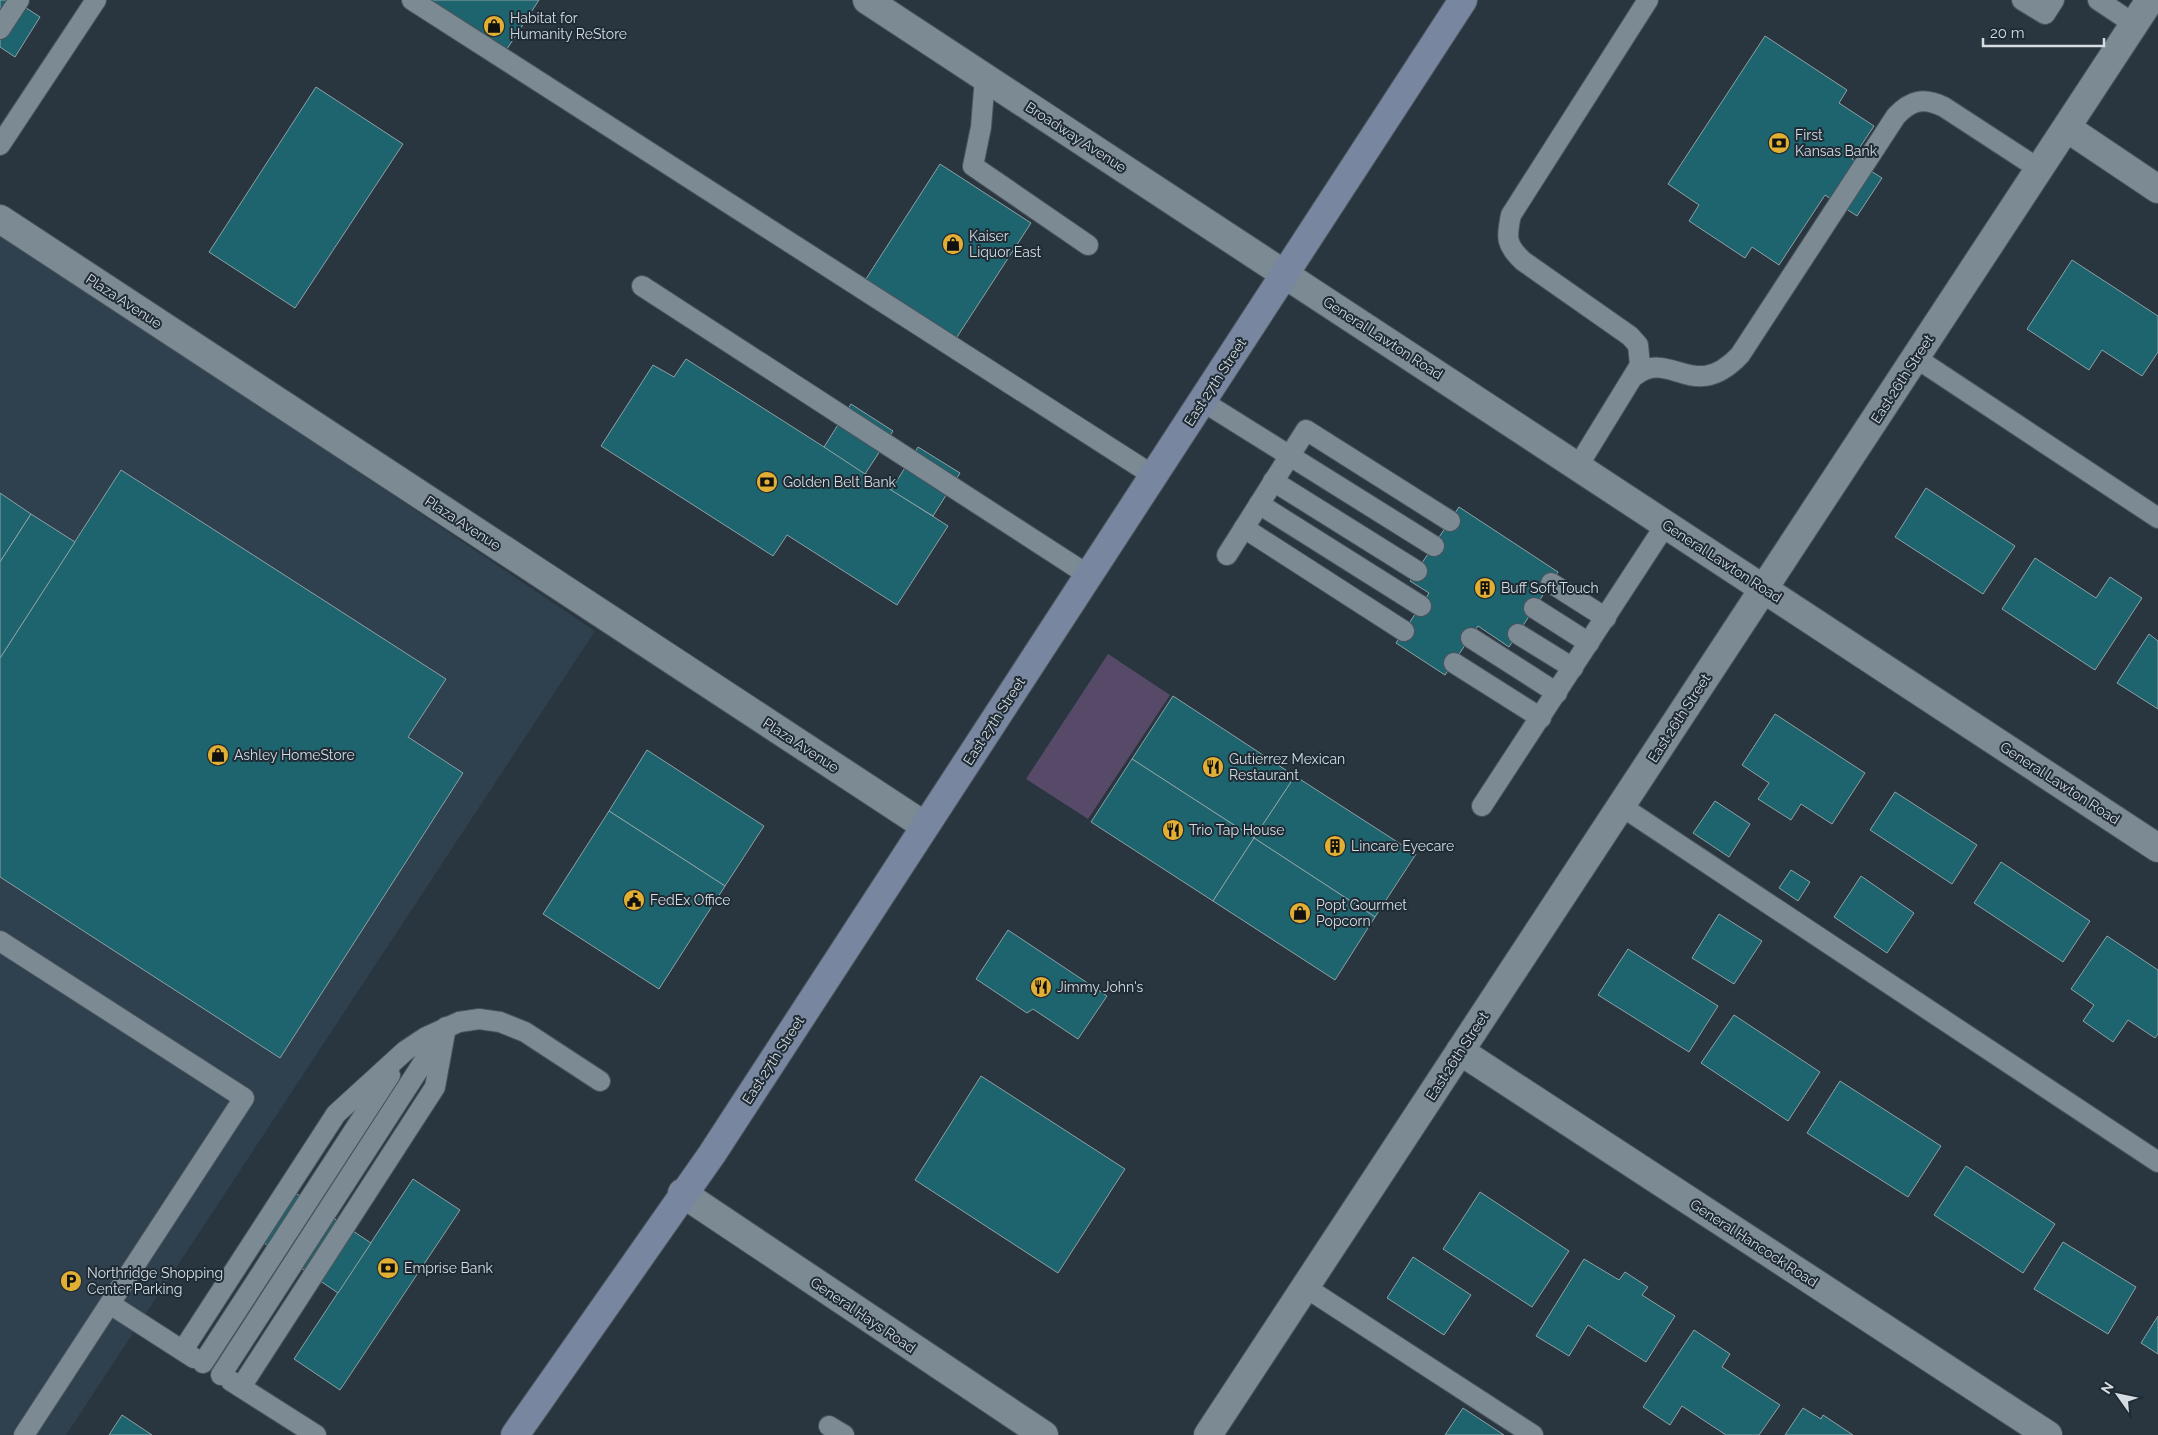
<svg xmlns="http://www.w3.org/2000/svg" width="2158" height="1435" font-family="Raleway,sans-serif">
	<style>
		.built { fill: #2f414e }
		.green { fill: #564a68 }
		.building { fill: #1e646f; stroke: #8da1a4 }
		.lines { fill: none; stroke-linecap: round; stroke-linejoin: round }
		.service-casing { stroke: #49535b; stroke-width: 22 }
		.minor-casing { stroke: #49535b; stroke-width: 30 }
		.secondary-casing { stroke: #49535b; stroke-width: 30 }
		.service { stroke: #7c8a94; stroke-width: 20 }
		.minor { stroke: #7c8a94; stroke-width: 28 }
		.secondary { stroke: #7886a0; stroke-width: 28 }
		.labels { text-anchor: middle; stroke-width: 4; stroke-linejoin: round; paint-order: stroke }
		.poi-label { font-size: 14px; fill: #d5dce2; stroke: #202c35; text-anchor: start }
		.street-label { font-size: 14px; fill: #d5dce2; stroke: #202c35 }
	</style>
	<rect width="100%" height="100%" fill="#2a363f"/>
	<polygon class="built" points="0,231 595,631 66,1435 0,1435"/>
	<polygon class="green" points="1108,654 1170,695 1088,819 1026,779"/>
	<g class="building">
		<polygon points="0,0 14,0 40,17 15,57 0,47"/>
		<polygon points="427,0 539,0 505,52"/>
		<polygon points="1765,36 1847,90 1839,103 1874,126 1852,159 1882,178 1857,216 1825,195 1779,265 1752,247 1745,258 1689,221 1699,205 1668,184"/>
		<polygon points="316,87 403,144 295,308 209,252"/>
		<polygon points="940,164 1031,223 955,340 864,282"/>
		<polygon points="2072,260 2158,316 2158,352 2142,376 2102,350 2089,370 2027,329"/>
		<polygon points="686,359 948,526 897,605 787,535 773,556 601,446 653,365 674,377"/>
		<polygon points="851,404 893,431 865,474 824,447"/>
		<polygon points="918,447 960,473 933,516 891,490"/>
		<polygon points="121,470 446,679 408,737 463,773 280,1058 0,877 0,658"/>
		<polygon points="1926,488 2015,546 1983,594 1895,537"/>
		<polygon points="0,493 31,514 0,562"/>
		<polygon points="1459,507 1558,572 1509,647 1478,626 1445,675 1396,643 1429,593 1410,581"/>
		<polygon points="31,514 75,542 0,658 0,562"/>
		<polygon points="2035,558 2096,598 2110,577 2142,598 2095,670 2002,609"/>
		<polygon points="2149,634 2158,641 2158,709 2117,683"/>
		<polygon points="1173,696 1295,776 1254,838 1132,759"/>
		<polygon points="1775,714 1865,773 1832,824 1801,804 1791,820 1758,799 1769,783 1742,765"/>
		<polygon points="647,750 764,826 725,886 609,811"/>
		<polygon points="1132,759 1254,838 1213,901 1091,822"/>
		<polygon points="1295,776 1416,854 1375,917 1254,838"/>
		<polygon points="1895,792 1977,845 1952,884 1870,830"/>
		<polygon points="1715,801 1750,824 1729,857 1693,833"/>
		<polygon points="609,811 725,886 659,989 543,914"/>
		<polygon points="1254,838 1375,917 1335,980 1213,901"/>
		<polygon points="2001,862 2090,921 2063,962 1974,903"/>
		<polygon points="1791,870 1810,882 1798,901 1779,888"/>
		<polygon points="1861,876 1914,913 1887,953 1834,917"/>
		<polygon points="1719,914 1762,941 1734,984 1692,958"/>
		<polygon points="1008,930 1107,996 1078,1039 1033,1009 1027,1013 976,979"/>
		<polygon points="2107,936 2158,970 2158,1034 2155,1038 2128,1020 2113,1042 2083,1021 2094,1005 2071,989"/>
		<polygon points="1628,949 1718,1006 1689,1052 1598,995"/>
		<polygon points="1734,1015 1820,1072 1788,1121 1701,1063"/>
		<polygon points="981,1076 1125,1169 1058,1273 915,1180"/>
		<polygon points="1840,1081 1941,1146 1908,1197 1807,1133"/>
		<polygon points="1966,1166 2055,1224 2023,1273 1934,1215"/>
		<polygon points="413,1179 460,1210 340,1390 294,1359"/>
		<polygon points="291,1190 371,1243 338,1293 258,1239"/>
		<polygon points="1480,1192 1569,1251 1532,1307 1443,1249"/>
		<polygon points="2063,1242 2136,1287 2108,1334 2034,1289"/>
		<polygon points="1413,1257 1471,1295 1444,1335 1387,1298"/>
		<polygon points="1584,1259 1619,1280 1625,1272 1648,1287 1642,1295 1675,1316 1646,1362 1588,1325 1569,1356 1536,1336"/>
		<polygon points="2158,1316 2158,1354 2141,1343"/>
		<polygon points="1694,1330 1730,1354 1722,1367 1780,1405 1759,1435 1726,1435 1682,1406 1670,1425 1643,1407"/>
		<polygon points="1463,1408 1504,1435 1445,1435"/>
		<polygon points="1803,1408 1821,1419 1823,1415 1853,1435 1785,1435"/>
		<polygon points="122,1415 152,1435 109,1435"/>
	</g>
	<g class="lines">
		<g class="service-casing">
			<g id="service">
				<polyline points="412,0 1154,476"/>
				<polyline points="2022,0 2045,14 2054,0"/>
				<polyline points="2098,0 2134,24"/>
				<polyline points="0,29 19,0"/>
				<polyline points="985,77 981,127 973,166 1088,245"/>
				<polyline points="0,145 96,0"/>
				<polyline points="642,286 1088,575"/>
				<polyline points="1916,358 2158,518"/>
				<path d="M1636,375c35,-26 58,29 104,-20l156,-239c15,-16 28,-19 48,-9l95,62"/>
				<polyline points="1202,401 1434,546"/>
				<path d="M1578,466l62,-101 -2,-20 -8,-9 -107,-75c-17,-16 -17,-23 -12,-46l137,-215"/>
				<polyline points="1273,481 1417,571"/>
				<polyline points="1259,504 1421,606"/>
				<polyline points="1244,528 1404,631"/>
				<polyline points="1227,555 1306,430 1450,521"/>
				<polyline points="1551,583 1606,618"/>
				<polyline points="1534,608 1589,643"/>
				<polyline points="1518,634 1573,668"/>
				<polyline points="1471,638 1557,693"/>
				<polyline points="1454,663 1541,718"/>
				<polyline points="1482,806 1666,524"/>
				<polyline points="1621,806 2158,1162"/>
				<polyline points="0,941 244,1098 24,1435"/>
				<polyline points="1305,1287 1533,1435"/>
				<polyline points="110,1304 194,1358"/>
				<polyline points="183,1350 336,1114 405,1051 426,1037 459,1022 479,1019 500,1022 525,1032 600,1081"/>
				<polyline points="203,1363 390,1075"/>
				<polyline points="221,1375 441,1035"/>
				<polyline points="231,1381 316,1435"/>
				<polyline points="241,1387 435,1087 446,1027"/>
				<polyline points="829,1426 844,1435"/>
			</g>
		</g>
		<g class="minor-casing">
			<g id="minor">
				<polyline points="867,0 2158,848"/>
				<polyline points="2067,128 2158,189"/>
				<polyline points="0,219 925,826"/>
				<polyline points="1460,1051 2048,1435"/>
				<polyline points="682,1193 1044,1435"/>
				<polyline points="1208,1435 2150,0"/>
			</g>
		</g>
		<g class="secondary-casing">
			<polyline id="secondary" points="515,1435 712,1154 1463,0"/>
		</g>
		<use href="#service" class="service"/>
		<use href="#minor" class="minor"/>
		<use href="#secondary" class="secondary"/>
	</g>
	<defs>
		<g id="shop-disc" transform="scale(1.125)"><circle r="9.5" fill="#e1af34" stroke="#202c35"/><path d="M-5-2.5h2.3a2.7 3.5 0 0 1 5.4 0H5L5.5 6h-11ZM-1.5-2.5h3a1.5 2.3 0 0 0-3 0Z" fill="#111"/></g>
		<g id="bank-disc" transform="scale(1.125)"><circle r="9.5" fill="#e1af34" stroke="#202c35"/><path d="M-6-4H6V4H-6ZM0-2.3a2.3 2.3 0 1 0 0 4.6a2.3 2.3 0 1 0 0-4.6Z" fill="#111"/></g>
		<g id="building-disc" transform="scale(1.125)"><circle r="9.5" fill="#e1af34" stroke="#202c35"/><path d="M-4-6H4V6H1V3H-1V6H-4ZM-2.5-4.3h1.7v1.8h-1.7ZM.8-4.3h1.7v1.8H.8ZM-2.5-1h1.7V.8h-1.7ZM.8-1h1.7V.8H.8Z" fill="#111"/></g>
		<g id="restaurant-disc" transform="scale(1.125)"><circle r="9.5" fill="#e1af34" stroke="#202c35"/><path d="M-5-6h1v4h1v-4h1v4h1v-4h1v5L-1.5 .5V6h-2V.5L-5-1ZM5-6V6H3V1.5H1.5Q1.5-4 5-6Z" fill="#111"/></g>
		<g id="civic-disc" transform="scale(1.125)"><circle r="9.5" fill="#e1af34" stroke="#202c35"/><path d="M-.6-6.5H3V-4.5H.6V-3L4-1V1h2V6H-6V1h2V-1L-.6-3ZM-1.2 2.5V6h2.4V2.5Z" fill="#111"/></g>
		<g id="parking-disc" transform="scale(1.125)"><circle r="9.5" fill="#e1af34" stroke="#202c35"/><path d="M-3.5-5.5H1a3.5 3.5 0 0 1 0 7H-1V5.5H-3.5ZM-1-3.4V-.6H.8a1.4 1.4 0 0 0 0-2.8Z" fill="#111"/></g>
	</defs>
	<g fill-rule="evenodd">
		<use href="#shop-disc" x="494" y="26"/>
		<use href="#bank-disc" x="1779" y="143"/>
		<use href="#shop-disc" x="953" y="244"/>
		<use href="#bank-disc" x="767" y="482"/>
		<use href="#building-disc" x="1485" y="588"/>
		<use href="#shop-disc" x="218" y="755"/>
		<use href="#restaurant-disc" x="1213" y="767"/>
		<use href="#restaurant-disc" x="1173" y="830"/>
		<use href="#building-disc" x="1335" y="846"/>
		<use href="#civic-disc" x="634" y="900"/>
		<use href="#shop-disc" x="1300" y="913"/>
		<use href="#restaurant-disc" x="1041" y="987"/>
		<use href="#bank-disc" x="388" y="1268"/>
		<use href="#parking-disc" x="71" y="1281"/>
	</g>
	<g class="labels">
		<g class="poi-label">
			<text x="510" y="23">Habitat for<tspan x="510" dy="16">Humanity ReStore</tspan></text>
			<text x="1795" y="140">First<tspan x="1795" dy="16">Kansas Bank</tspan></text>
			<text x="969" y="241">Kaiser<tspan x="969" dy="16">Liquor East</tspan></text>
			<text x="783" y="487">Golden Belt Bank</text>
			<text x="1501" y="593">Buff Soft Touch</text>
			<text x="234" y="760">Ashley HomeStore</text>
			<text x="1229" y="764">Gutierrez Mexican<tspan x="1229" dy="16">Restaurant</tspan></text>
			<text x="1189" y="835">Trio Tap House</text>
			<text x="1351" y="851">Lincare Eyecare</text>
			<text x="650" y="905">FedEx Office</text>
			<text x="1316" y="910">Popt Gourmet<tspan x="1316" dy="16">Popcorn</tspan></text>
			<text x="1057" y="992">Jimmy John's</text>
			<text x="404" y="1273">Emprise Bank</text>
			<text x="87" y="1278">Northridge Shopping<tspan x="87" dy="16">Center Parking</tspan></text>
		</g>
		<g class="street-label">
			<text transform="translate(1076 137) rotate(33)" y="5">Broadway Avenue</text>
			<text transform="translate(124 301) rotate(33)" y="5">Plaza Avenue</text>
			<text transform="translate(1383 338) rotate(33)" y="5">General Lawton Road</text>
			<text transform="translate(1902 379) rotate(-57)" y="5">East 26th Street</text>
			<text transform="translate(1215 382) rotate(-57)" y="5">East 27th Street</text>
			<text transform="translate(463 523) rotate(33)" y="5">Plaza Avenue</text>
			<text transform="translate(1722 561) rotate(33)" y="5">General Lawton Road</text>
			<text transform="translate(1679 718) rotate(-57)" y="5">East 26th Street</text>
			<text transform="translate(994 721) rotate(-57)" y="5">East 27th Street</text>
			<text transform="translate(801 745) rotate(33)" y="5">Plaza Avenue</text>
			<text transform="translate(2060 783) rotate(33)" y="5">General Lawton Road</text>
			<text transform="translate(1457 1056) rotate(-57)" y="5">East 26th Street</text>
			<text transform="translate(773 1060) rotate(-57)" y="5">East 27th Street</text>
			<text transform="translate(1754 1243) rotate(33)" y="5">General Hancock Road</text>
			<text transform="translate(863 1315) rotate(34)" y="5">General Hays Road</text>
		</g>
	</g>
	<g transform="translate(2118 1395) rotate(303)" stroke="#202c35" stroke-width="4" paint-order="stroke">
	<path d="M0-4L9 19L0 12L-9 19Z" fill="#d5dce2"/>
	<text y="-8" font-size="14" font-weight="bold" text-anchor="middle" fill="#d5dce2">N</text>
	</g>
	<path d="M1983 38v8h121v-8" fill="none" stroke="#d5dce2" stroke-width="2.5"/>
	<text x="1990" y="38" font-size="15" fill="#d5dce2" stroke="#202c35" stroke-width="4" paint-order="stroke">20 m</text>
</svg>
